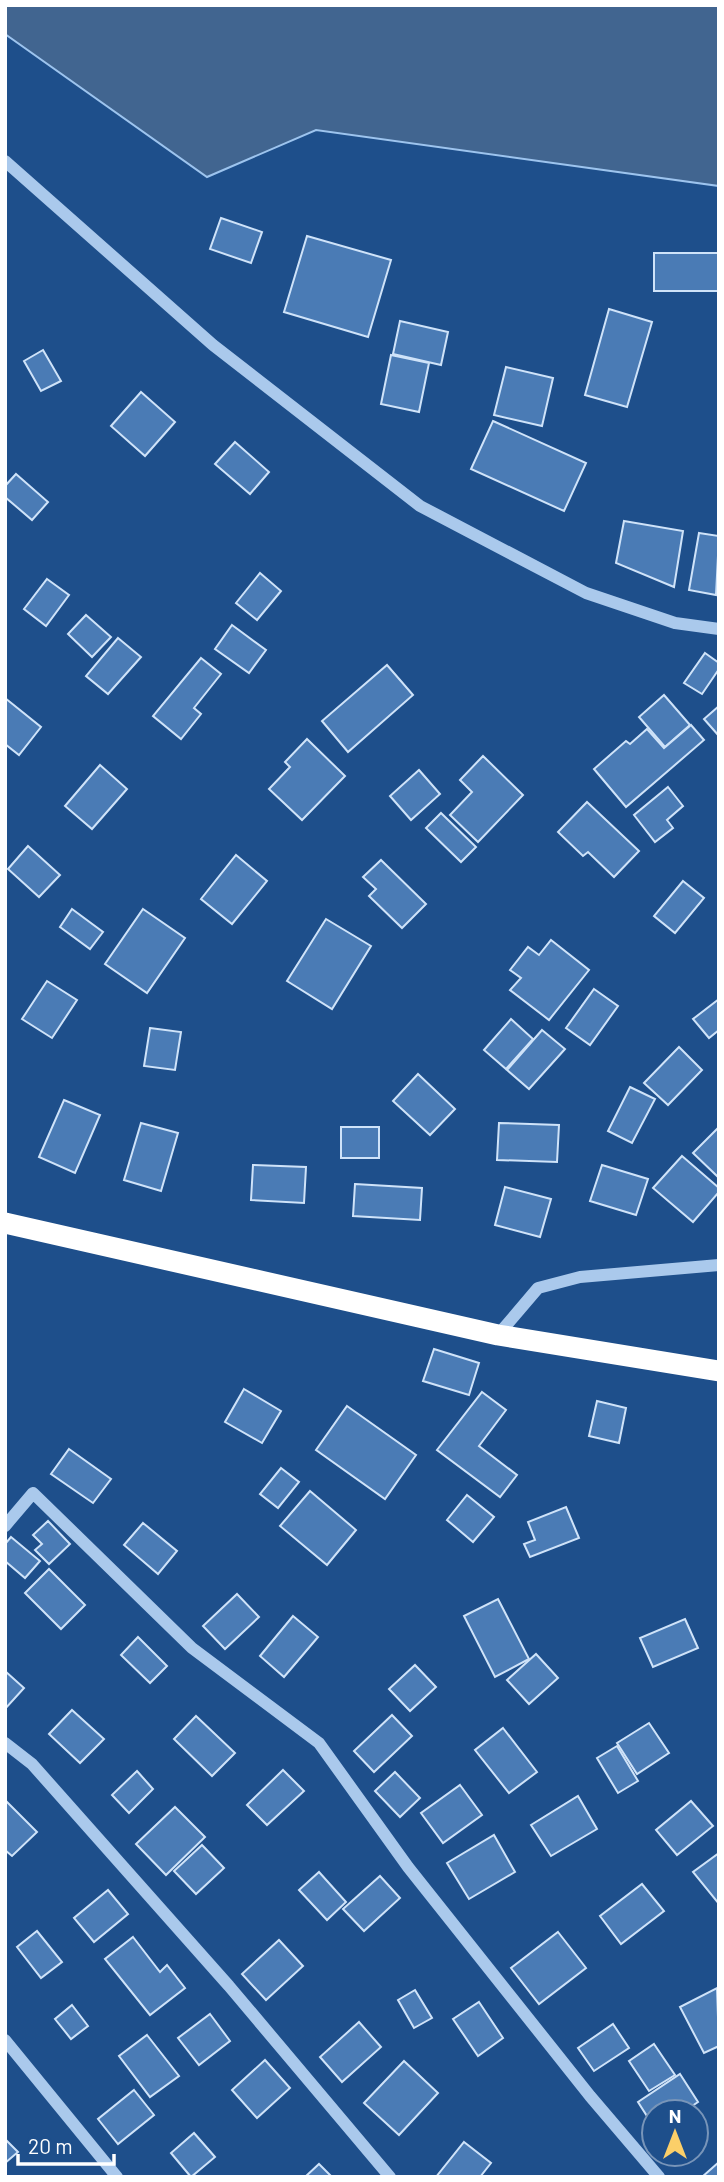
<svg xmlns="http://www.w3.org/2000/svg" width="724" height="2182" font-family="Barlow,sans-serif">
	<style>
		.water { fill: #416590; stroke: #9dc4ee; stroke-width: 2 }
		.building { fill: #4a7bb5; stroke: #cfe3f9; stroke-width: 2 }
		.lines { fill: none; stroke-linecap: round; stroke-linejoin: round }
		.minor { stroke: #aac9ec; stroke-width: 12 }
		.highway { stroke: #fff; stroke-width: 21 }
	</style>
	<rect width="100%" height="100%" fill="#1e4f8b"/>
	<polygon class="water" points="5,5 719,5 719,186 316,130 207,177 5,34"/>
	<g class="building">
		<polygon points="221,218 262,232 251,263 210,249"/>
		<polygon points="307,236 391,260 368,337 284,312"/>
		<rect x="654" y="253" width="65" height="38"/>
		<polygon points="609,309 652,322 627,407 585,395"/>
		<polygon points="400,321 448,332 441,365 393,354"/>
		<polygon points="43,350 61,381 41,391 24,361"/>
		<polygon points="391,355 429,363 419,412 381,404"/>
		<polygon points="506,367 553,378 542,426 494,415"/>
		<polygon points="141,392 175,422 145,456 111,426"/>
		<polygon points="493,421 586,463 564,511 471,469"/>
		<polygon points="235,442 269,472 250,494 215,464"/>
		<polygon points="16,474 48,502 32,520 5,497 5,486"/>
		<polygon points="624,521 683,531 674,587 616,563"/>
		<polygon points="699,533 719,536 716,595 689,590"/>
		<polygon points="260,573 281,591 257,620 236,603"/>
		<polygon points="47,579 69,595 46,626 24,609"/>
		<polygon points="86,615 111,637 92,657 68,634"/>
		<polygon points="232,625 266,650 249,673 215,649"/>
		<polygon points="118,638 141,657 108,694 86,676"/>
		<polygon points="705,653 719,663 719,669 702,694 684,683"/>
		<polygon points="201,658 221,674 194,708 201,714 181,739 153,716"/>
		<polygon points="387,665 413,695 348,752 322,721"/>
		<polygon points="664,695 690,725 665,747 639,717"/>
		<polygon points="5,698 41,727 19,755 5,744"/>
		<polygon points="719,706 719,736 704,719"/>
		<polygon points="691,725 704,740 626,807 594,769 626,741 630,744 647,729 664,748"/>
		<polygon points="307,739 345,776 302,820 269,789 290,767 285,762"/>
		<polygon points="483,756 523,795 478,842 450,815 472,792 460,780"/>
		<polygon points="100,765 127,789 92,829 65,806"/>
		<polygon points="419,770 440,794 411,820 390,796"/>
		<polygon points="668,787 683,806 667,820 673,828 655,842 634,815"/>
		<polygon points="587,802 639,851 614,877 588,852 583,856 558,832"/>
		<polygon points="441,813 476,847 461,862 426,828"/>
		<polygon points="28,846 60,875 39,897 8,869"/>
		<polygon points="236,855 267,881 232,924 201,899"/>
		<polygon points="381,860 426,904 402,928 369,896 376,889 363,877"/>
		<polygon points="683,881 704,898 675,933 654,916"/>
		<polygon points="72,909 103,932 90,949 60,927"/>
		<polygon points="143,909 185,938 147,993 105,964"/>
		<polygon points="326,919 371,946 332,1009 287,981"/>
		<polygon points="551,940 589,970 549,1020 510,990 521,978 510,970 528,947 539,955"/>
		<polygon points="47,981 77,1000 52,1038 22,1019"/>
		<polygon points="594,989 618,1006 590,1045 566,1028"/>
		<polygon points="719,999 719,1030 709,1038 693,1019"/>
		<polygon points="511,1019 533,1039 506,1069 484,1050"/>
		<polygon points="150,1028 181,1032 175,1070 144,1066"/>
		<polygon points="542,1030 565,1049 529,1089 507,1070"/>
		<polygon points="679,1047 702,1070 668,1105 644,1083"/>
		<polygon points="418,1074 455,1109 430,1135 393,1101"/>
		<polygon points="630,1087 655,1099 632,1143 608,1131"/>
		<polygon points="64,1100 100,1115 75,1173 39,1157"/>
		<polygon points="141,1123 178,1133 161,1191 124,1180"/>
		<polygon points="499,1123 559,1125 557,1162 497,1160"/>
		<rect x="341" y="1127" width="38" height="31"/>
		<polygon points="719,1127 719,1174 717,1176 693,1153"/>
		<polygon points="682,1156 719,1188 719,1192 693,1222 653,1188"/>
		<polygon points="253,1165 306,1167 304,1203 251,1200"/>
		<polygon points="602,1165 648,1179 636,1215 590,1201"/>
		<polygon points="355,1184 422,1188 420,1220 353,1216"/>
		<polygon points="505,1187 551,1199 540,1237 495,1225"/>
		<polygon points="434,1349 479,1363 469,1395 423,1381"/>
		<polygon points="244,1389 281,1411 262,1443 225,1422"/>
		<polygon points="482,1392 506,1410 479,1446 517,1475 500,1497 437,1450"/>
		<polygon points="597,1401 626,1408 619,1443 589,1436"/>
		<polygon points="347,1406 416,1455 385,1499 316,1450"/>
		<polygon points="69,1449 111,1479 93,1503 51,1474"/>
		<polygon points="281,1468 299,1482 278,1508 260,1494"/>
		<polygon points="310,1491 356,1530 327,1565 280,1526"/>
		<polygon points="467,1495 494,1517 473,1542 447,1520"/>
		<polygon points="566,1507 579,1538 530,1557 524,1544 535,1540 528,1522"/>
		<polygon points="48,1521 70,1544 49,1564 35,1550 42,1544 33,1535"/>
		<polygon points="143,1523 177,1551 158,1574 124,1545"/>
		<polygon points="11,1537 40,1561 25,1578 5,1561 5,1544"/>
		<polygon points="49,1569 85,1605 61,1629 25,1593"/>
		<polygon points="237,1594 259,1617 225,1649 203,1626"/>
		<polygon points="498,1599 529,1659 495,1677 464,1616"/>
		<polygon points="293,1616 318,1637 284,1677 260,1656"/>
		<polygon points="685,1619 698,1648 653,1667 640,1638"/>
		<polygon points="138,1637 167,1666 150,1683 121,1655"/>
		<polygon points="536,1654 558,1678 529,1704 507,1680"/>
		<polygon points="415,1665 436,1687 410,1711 389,1689"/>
		<polygon points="5,1671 24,1688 5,1709"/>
		<polygon points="72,1710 104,1739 80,1763 49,1734"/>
		<polygon points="392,1715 412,1736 374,1772 354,1751"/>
		<polygon points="196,1716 235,1753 212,1776 174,1739"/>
		<polygon points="649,1723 669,1753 637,1774 617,1743"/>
		<polygon points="503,1728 537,1772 509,1793 475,1750"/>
		<polygon points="617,1746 638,1781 618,1793 597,1758"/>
		<polygon points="283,1770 304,1791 267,1825 247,1805"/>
		<polygon points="137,1771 153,1789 129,1813 112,1795"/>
		<polygon points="395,1772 420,1798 400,1817 375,1791"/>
		<polygon points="460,1785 482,1815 443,1843 421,1813"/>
		<polygon points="578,1796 597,1829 551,1856 531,1825"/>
		<polygon points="5,1800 37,1832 12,1856 5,1850"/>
		<polygon points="691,1801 713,1826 677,1855 656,1830"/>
		<polygon points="175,1807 205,1837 166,1875 136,1844"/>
		<polygon points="494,1835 515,1872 469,1899 447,1863"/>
		<polygon points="202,1845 224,1868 196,1894 174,1871"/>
		<polygon points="719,1853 719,1904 693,1872"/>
		<polygon points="319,1872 346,1902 327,1920 299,1890"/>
		<polygon points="380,1876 400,1898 364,1931 343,1909"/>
		<polygon points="642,1884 664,1911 621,1944 600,1916"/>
		<polygon points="108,1890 128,1914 94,1942 74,1918"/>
		<polygon points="37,1931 62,1962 41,1978 17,1947"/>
		<polygon points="558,1932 586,1968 539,2004 511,1968"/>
		<polygon points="133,1937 160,1972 167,1965 185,1988 150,2015 105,1959"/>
		<polygon points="279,1940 303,1966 266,2000 242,1974"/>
		<polygon points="717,1988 719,2046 704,2053 680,2007"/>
		<polygon points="415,1990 432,2018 414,2028 398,2000"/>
		<polygon points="479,2002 503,2038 478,2056 453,2019"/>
		<polygon points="72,2005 88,2026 71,2039 55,2019"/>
		<polygon points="210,2014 230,2041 199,2065 178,2038"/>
		<polygon points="359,2022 381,2047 342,2082 320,2057"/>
		<polygon points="613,2024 629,2048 594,2071 578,2048"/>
		<polygon points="147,2035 179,2076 150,2097 119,2056"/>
		<polygon points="654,2044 675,2075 649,2091 629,2061"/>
		<polygon points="265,2060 290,2088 257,2118 232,2090"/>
		<polygon points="404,2061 438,2093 399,2135 364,2103"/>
		<polygon points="680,2074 698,2102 683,2112 654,2112 654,2127 638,2102"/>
		<polygon points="134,2090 154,2115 118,2144 98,2119"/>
		<polygon points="194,2133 215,2157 191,2177 171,2153"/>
		<polygon points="5,2139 18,2152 5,2163"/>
		<polygon points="464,2142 491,2163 480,2177 436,2177"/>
		<polygon points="719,2162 719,2177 702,2177"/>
		<polygon points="319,2164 332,2177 305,2177"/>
	</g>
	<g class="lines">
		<g class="minor">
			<polyline points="5,161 213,345 420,506 586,593 675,623 719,629"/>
			<polyline points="498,1335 538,1288 580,1277 719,1265"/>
			<polyline points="5,1526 33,1493 192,1648 319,1743 408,1867 590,2096 659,2177"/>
			<polyline points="5,1743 32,1764 229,1986 390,2177"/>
			<polyline points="5,2040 117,2177"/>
		</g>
		<polyline class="highway" points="5,1223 498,1335 719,1371"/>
	</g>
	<rect width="724" height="2182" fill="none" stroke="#ffffff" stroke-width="14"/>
	<g transform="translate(675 2133)"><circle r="33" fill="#1e4f8b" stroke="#7895b9" stroke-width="2"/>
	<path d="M0-5L12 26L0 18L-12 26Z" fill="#fbcf69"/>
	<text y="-10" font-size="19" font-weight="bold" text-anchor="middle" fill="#ffffff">N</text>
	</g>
	<path d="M18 2154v10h96v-10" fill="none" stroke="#ffffff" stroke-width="3.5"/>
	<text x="28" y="2154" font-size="21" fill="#ffffff" stroke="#1e4f8b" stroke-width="5" paint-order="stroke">20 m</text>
</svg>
